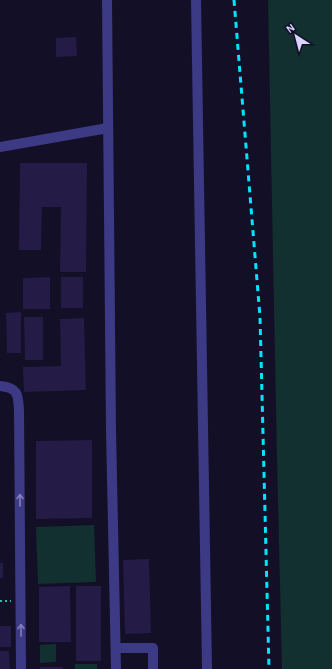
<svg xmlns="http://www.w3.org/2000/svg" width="332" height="669" font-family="'Alegreya Sans',sans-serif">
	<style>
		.green { fill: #12302f }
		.building { fill: #241b47 }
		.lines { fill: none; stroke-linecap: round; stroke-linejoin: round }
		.path { stroke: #2fb8b0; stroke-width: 2; stroke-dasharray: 2 3; stroke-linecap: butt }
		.minor { stroke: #3d3a85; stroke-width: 10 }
		.rail { stroke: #00e5ff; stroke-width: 3; stroke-dasharray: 6 5; stroke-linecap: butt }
		.oneway { stroke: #837fbc }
	</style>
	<rect width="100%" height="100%" fill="#130f26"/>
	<g class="green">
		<polygon points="268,0 332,0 332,669 282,669 277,459"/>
		<polygon points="94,525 96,582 38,584 36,527"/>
		<polygon points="56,644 56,662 40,663 40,645"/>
		<rect x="75" y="664" width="22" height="5"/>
	</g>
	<g class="building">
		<polygon points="76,37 77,56 56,57 56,38"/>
		<polygon points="20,163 87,163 86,272 60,272 61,207 42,207 41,250 19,250"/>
		<polygon points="50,277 50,309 23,309 23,278"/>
		<rect x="61" y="277" width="22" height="31"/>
		<polygon points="21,312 21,353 7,353 6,313"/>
		<polygon points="24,317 43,317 43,360 25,360"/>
		<polygon points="84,318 86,390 24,392 23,367 61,366 60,319"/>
		<polygon points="92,440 92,518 36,519 36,441"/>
		<polygon points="149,559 151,633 125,634 123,560"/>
		<rect x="0" y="563" width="3" height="15"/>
		<polygon points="70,586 71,642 39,642 39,587"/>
		<rect x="76" y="586" width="25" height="75"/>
		<rect x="0" y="626" width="11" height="21"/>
		<polygon points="0,651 9,651 10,669 0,669"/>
		<rect x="40" y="667" width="23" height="2"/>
	</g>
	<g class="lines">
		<polyline class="path" points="0,601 11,601"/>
		<g class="minor">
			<polyline points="107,0 111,430 116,669"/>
			<polyline points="196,0 207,669"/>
			<polyline points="0,147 108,128"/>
			<path d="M0,386c19,2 18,9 19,25l2,258"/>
			<polyline points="116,648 153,648 153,669"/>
		</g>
		<polyline class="rail" points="234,0 260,317 269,669"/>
	</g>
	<defs><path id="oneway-shaft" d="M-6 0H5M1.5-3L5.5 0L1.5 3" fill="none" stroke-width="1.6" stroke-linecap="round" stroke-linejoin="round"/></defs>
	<g class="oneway">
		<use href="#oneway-shaft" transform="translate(20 500) rotate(-90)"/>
		<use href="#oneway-shaft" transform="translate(21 630) rotate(-90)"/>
	</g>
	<g transform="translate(296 36) rotate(324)" stroke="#130f26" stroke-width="3" paint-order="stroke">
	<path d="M0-3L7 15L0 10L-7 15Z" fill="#d9d4ff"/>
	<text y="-6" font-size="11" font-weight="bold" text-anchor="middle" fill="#d9d4ff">N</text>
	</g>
</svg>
